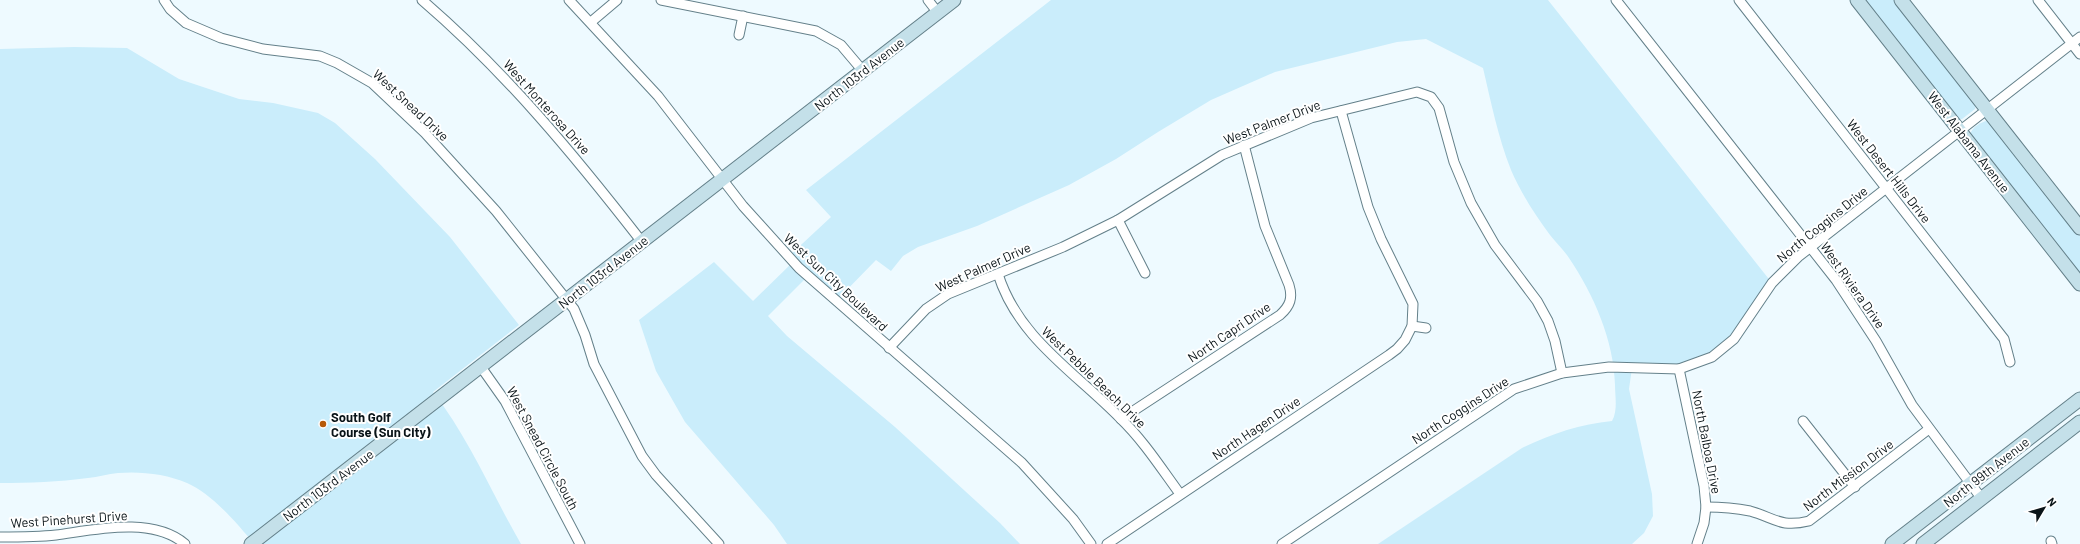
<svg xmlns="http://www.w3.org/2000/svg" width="2080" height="544" font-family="Barlow,sans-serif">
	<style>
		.green { fill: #caedfb }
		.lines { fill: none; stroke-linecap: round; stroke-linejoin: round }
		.street-casing { stroke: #64808a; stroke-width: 11 }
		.secondary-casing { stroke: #64808a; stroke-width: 15 }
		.street { stroke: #fff; stroke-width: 9 }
		.secondary { stroke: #c4e0e9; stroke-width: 13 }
		.poi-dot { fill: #b75907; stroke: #fff; stroke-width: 1.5 }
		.labels { text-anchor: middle; stroke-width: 4; stroke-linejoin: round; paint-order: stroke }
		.street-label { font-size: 13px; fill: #0a1418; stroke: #fff }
		.poi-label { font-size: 13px; font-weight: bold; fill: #0a1418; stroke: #fff; text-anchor: start }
	</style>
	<rect width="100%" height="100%" fill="#eefaff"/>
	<g class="green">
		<path d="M1051,0h497l224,283 -49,66 -44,20 -47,-1 -3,21 23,105 1,22 -9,17 -12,11h-254l144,-96c29,-14 58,-24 90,-27 6,-11 3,-24 3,-36 -1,-44 -21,-90 -46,-127 -5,-8 -13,-15 -19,-23 -15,-20 -29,-42 -39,-65 -13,-33 -20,-68 -28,-102l-57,-29 -29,3 -122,30 -64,28 -53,32 -42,27 -47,26 -92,41 -59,21 -15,9 -12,15 -15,-11 -40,41 -28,-25 -40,40 19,20 108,91 105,96 20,21h-233l-13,-19 -89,-103 -29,-51 -17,-51 75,-58 39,39 40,-39 -5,-5 43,-40 -25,-27z"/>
		<polygon points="1863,0 1895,0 1976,105 1975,109 1962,119 1957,119"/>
		<path d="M74,47l53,1 52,31 60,20 34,4 45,10 17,10 40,36 75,78 69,88 -86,67c36,46 59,102 88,152h-267c-16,-20 -43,-51 -67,-61 -20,-9 -47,-12 -69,-10 -10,1 -20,4 -30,5 -29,4 -59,5 -88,5v-434z"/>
		<path d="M1989,120l91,116v42l-110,-143c2,-9 12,-13 19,-15z"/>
	</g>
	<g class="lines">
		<g class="street-casing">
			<g id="street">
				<polyline points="164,0 170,9 186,23 221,38 263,49 320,56 337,63 372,83 425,133 496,211 574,309 585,335 594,364 642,456 656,475 719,544"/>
				<path d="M422,0c84,72 153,156 220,242"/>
				<polyline points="569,0 658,96 743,206 799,268 1022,463 1073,519 1091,544"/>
				<polyline points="661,0 816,31 841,45 863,71"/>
				<polyline points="928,0 938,13"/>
				<polyline points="1616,0 1836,280 1876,341 1912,405 1982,499"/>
				<polyline points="1739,0 2004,339 2010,362"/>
				<polyline points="2038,0 2080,54"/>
				<polyline points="591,22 617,0"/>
				<polyline points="739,35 743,16"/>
				<polyline points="1118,220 1145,273"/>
				<path d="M998,274c20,64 77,98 122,144 23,22 41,50 60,76"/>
				<polyline points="1412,326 1426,328"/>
				<polyline points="889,348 926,309 948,294 1063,247 1118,220 1222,155 1311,118 1417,92 1431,97 1439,108 1454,162 1471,203 1495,245 1537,301 1548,321 1555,341 1562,373"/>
				<polyline points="481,367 505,401 580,544"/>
				<polyline points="1679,369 1704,486 1706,507 1704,523 1697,544"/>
				<path d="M1121,419l159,-104c10,-9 13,-17 9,-30l-24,-59 -21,-81"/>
				<polyline points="1803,421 1855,487"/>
				<path d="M1706,507c15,0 29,1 44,4 25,7 30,17 59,10l120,-92"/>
				<path d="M0,537c18,0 38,0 56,-2 38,-5 96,-19 129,9"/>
				<polyline points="2051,541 2052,544"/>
				<polyline points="1107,544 1389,355 1397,349 1405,340 1412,326 1413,304 1381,239 1368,207 1341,111"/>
				<polyline points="1282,544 1514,389 1562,373 1609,367 1679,369 1712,357 1734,339 1772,283 1798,257 2080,37"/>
			</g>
		</g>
		<g class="secondary-casing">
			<g id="secondary">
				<polyline points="1857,0 2080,284"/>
				<polyline points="1901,0 2080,228"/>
				<polyline points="251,544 954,0"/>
				<polyline points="1892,544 2080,399"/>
				<polyline points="1923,544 2080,422"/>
			</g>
		</g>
		<use href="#street" class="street"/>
		<use href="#secondary" class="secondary"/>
	</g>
	<circle class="poi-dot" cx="323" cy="424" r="4"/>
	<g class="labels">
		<g class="street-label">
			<text transform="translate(859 74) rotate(-38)" y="5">North 103rd Avenue</text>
			<text transform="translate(411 105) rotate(43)" y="5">West Snead Drive</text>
			<text transform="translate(547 107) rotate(48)" y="5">West Monterosa Drive</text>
			<text transform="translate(1272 122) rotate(-21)" y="5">West Palmer Drive</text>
			<text transform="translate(1969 142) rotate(52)" y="5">West Alabama Avenue</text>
			<text transform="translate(1889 171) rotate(52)" y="5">West Desert Hills Drive</text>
			<text transform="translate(1822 224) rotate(-39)" y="5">North Coggins Drive</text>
			<text transform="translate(983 267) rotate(-24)" y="5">West Palmer Drive</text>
			<text transform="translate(603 272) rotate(-38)" y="5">North 103rd Avenue</text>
			<text transform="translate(836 282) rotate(43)" y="5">West Sun City Boulevard</text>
			<text transform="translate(1853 285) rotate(55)" y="5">West Riviera Drive</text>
			<text transform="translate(1229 332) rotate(-34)" y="5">North Capri Drive</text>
			<text transform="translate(1094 377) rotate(44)" y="5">West Pebble Beach Drive</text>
			<text transform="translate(1460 410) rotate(-33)" y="5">North Coggins Drive</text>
			<text transform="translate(1256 428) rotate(-34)" y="5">North Hagen Drive</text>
			<text transform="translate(1707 442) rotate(79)" y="5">North Balboa Drive</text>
			<text transform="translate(543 448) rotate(62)" y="5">West Snead Circle South</text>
			<text transform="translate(1986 472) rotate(-38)" y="5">North 99th Avenue</text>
			<text transform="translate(1848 475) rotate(-37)" y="5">North Mission Drive</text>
			<text transform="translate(328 485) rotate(-37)" y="5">North 103rd Avenue</text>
			<text transform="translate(69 519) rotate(-4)" y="5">West Pinehurst Drive</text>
		</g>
		<g class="poi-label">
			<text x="331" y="422">South Golf<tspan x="331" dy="15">Course (Sun City)</tspan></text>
		</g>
	</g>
	<g transform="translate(2044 508) rotate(52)" stroke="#ffffff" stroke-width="3" paint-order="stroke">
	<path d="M0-3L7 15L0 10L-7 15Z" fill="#0a1418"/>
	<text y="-6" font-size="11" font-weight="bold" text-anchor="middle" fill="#0a1418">N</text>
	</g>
</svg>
